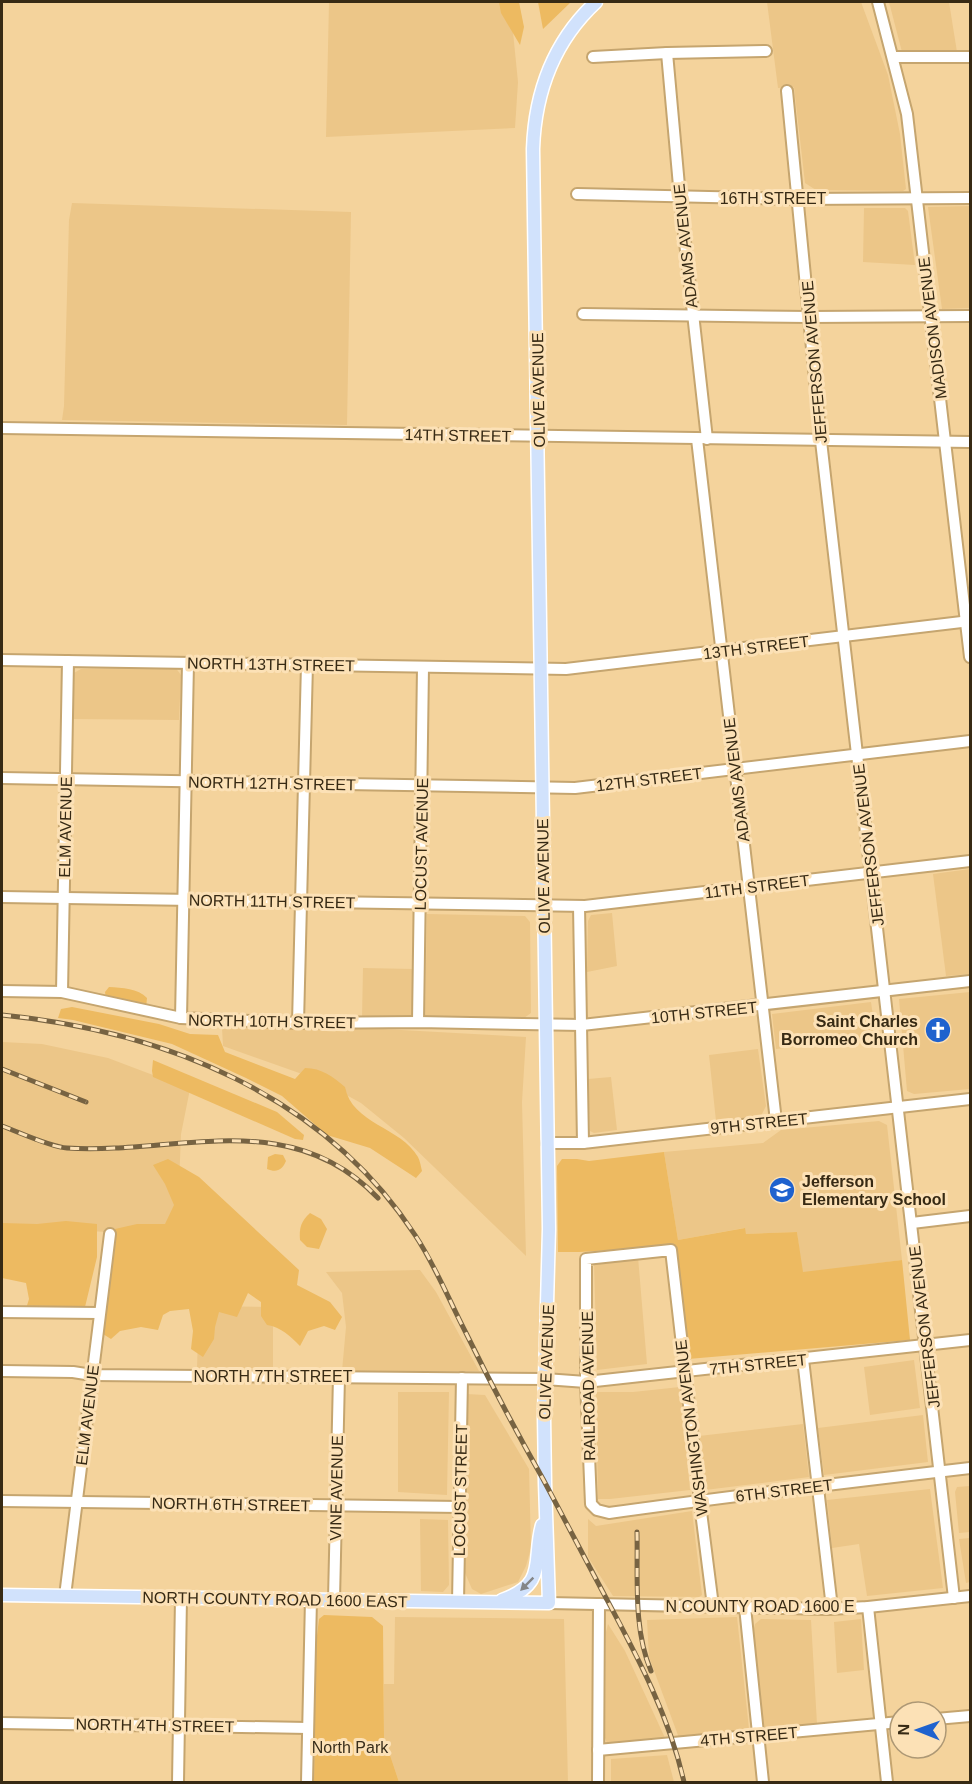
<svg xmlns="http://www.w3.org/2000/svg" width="972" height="1784" font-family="Arial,sans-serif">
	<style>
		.built { fill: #ecc688 }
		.green { fill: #edba61 }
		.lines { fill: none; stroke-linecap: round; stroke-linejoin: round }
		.minor-casing { stroke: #c5a56f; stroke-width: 14 }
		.major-casing { stroke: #fff; stroke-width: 15 }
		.minor { stroke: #fff; stroke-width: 10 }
		.major { stroke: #d1e2fc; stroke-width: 12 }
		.rail-casing { stroke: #776342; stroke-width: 5 }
		.rail { stroke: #fce1b6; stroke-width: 3; stroke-dasharray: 9; stroke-linecap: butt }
		.oneway { fill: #848688 }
		.labels { text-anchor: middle; stroke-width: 6; stroke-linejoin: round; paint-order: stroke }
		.street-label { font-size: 16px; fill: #372a14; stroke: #fce1b6 }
		.poi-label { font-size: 16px; font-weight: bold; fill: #372a14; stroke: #fce1b6; text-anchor: end }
		.park-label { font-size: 16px; fill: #392e1b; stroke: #fce1b6 }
	</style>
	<rect width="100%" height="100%" fill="#f4d39c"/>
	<g class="built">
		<polygon points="329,2 510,2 518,82 515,128 326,137"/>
		<polygon points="767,2 861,2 888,75 900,134 906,189 903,191 816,190 805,183 794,87 778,88"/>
		<polygon points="889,2 949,2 957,52 902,52"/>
		<polygon points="72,203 351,212 347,425 62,420 64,406 69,220"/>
		<polygon points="970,206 970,308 942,309 928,207"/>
		<polygon points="864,208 905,208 908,211 915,265 863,262"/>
		<polygon points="175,667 181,675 179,720 72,719 72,674 81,669"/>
		<polygon points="970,869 970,974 946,976 933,874"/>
		<polygon points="612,913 617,966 587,972 588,921 591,915"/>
		<polygon points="427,914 525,916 530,922 531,1013 524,1018 428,1019 425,1016"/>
		<polygon points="363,968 414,969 413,1014 407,1019 362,1018"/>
		<polygon points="970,992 970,1089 914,1094 907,1091 899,999"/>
		<polygon points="871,1002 876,1037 776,1049 772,1014"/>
		<polygon points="222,1028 383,1029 526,1037 522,1102 526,1256 404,1138 361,1103 319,1080 223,1046"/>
		<polygon points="2,1042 42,1044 108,1058 190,1089 181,1134 177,1236 2,1226"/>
		<polygon points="758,1049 766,1106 761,1116 716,1121 709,1055"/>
		<polygon points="611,1077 617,1130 594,1133 590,1131 588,1079"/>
		<polygon points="879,1121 887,1125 902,1260 802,1273 797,1232 746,1234 744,1228 678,1240 664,1152 763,1143 781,1130"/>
		<polygon points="638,1257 647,1364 597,1370 594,1262"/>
		<polygon points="420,1270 436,1292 479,1371 342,1371 346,1327 342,1293 326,1272"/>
		<polygon points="199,1306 273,1307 273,1369 197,1368"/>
		<polygon points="914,1360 920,1408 870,1415 864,1367"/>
		<polygon points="680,1387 690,1490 610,1499 598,1499 596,1392 633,1392"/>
		<polygon points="398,1392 449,1392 447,1495 398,1492"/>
		<polygon points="466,1394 485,1395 529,1469 531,1548 526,1566 518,1582 481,1594 472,1589 465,1573"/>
		<polygon points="923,1415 928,1462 824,1475 818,1428"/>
		<polygon points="803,1424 809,1477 705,1490 699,1436"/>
		<polygon points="970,1486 970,1532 959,1533 955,1492 957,1487"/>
		<polygon points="930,1489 943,1588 867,1596 859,1544 832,1548 827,1500"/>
		<polygon points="692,1511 702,1595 699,1597 613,1596 588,1557 588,1519 596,1526"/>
		<polygon points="420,1519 448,1520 449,1585 443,1592 421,1591"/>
		<polygon points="970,1538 970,1582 966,1583 959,1539"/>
		<polygon points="395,1617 564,1619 568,1782 399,1782 384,1737 384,1684 394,1684"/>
		<polygon points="737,1617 749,1729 679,1738 649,1657 647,1620"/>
		<polygon points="761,1619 811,1620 817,1724 764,1729 753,1632 755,1624"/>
		<polygon points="861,1619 864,1670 837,1673 834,1622"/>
		<polygon points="608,1624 625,1651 665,1738 607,1743 605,1738 606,1632"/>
		<polygon points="667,1755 674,1782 611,1782 611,1759"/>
	</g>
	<g class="green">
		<polygon points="499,2 519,2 524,27 520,45 501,13"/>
		<polygon points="538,2 571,2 543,29"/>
		<path d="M109,987c13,1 29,1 38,11l-1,10 -40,-9 -1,-7z"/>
		<path d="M72,1007l87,17 31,10 28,1 7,17 70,27 10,-11c17,0 28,9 40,19 7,37 56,40 73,70 2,4 3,10 4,14l-6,7 -46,-30 -43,-13 -45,-39 -36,-18 -74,-34 -99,-24 -15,-2 3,-9z"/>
		<polygon points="153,1060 277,1112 304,1135 303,1140 295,1139 153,1077 152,1071"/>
		<polygon points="664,1152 678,1240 745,1228 746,1234 797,1232 803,1272 902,1260 910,1340 688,1359 675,1246 579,1252 558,1252 557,1166 562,1159 577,1159 589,1161"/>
		<path d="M275,1154l8,1 3,6c-4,9 -9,12 -19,8l1,-12z"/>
		<path d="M168,1159l31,18 100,93 -2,15 33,17 12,15 -7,13 -11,-4 -16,5 -8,15c-10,-10 -19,-19 -33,-21l-6,-9v-14l-13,-9 -11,24 -18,-5 -4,15 -1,12 -11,18 -12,-8 2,-18 -4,-22 -19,2 -7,4 -5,15 -17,-3 -21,4 -9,8 -8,-5 10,-75 2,-30 22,-5h28l9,-19 -9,-21 -12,-19z"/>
		<path d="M310,1213l11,6 6,10 -8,20 -12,-2 -7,-7c-1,-12 1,-19 10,-27z"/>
		<polygon points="66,1221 97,1224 97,1257 85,1307 72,1314 25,1312 29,1299 26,1283 2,1278 2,1223 37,1224"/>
		<polygon points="324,1615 372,1617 383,1626 384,1737 399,1782 314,1782 316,1644 319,1619"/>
	</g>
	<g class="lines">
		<g class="minor-casing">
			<g id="minor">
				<polyline points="878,2 907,114 970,657"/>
				<polyline points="667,53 680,197 707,439"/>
				<polyline points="593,57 667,53 766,51"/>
				<polyline points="893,57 970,57"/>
				<polyline points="787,91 821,441 954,1598"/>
				<polyline points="577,194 799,199 970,198"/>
				<polyline points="583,314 809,317 970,316"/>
				<polyline points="2,428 970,442"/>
				<polyline points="697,439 776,1121"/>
				<polyline points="2,660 566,669 970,621"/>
				<polyline points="2,778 575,788 970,741"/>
				<polyline points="2,897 585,906 970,861"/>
				<polyline points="579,906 583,1143"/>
				<polyline points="2,991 62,992 181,1018 298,1023 418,1022 582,1025 970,981"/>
				<polyline points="62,992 68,661"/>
				<polyline points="181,1018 188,663"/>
				<polyline points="418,1022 423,667"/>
				<polyline points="298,1023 307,664"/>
				<polyline points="547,1143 583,1143 970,1099"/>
				<polyline points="912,1223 970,1216"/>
				<polyline points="2,1312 99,1313"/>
				<polyline points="803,1359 832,1608"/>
				<polyline points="2,1371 73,1372 92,1375 545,1379 586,1382 970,1340"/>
				<polyline points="2,1501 460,1507"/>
				<polyline points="65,1596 110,1234"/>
				<polyline points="334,1600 339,1376"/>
				<polyline points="458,1602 462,1378"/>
				<polyline points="549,1603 828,1609 868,1607 970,1596"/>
				<path d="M713,1606l-13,-102v-4l-29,-250 -85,9v123l5,122 6,6 12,3c121,-17 241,-31 361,-45"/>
				<polyline points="745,1607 763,1782"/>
				<polyline points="868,1607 887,1782"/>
				<polyline points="936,1719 970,1716"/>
				<polyline points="2,1723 308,1728"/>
				<polyline points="598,1750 900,1722"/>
				<polyline points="178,1782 181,1598"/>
				<polyline points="307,1782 311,1599"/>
				<polyline points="598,1782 599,1604"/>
			</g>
		</g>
		<g class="major-casing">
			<g id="major">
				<path d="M2,1595l547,8 -4,-120 -1,-67 5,-187 -16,-1080c2,-57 21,-108 63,-147"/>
				<path d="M502,1600c46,-16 30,-39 40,-75"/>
			</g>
		</g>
		<use href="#minor" class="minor"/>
		<use href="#major" class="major"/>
		<g class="rail-casing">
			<g id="rail">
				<path d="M2,1015c161,16 321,79 413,220 20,30 34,65 51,98 24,49 50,98 77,146 21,39 41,78 62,117 32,60 64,119 79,186"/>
				<polyline points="2,1069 86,1102"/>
				<path d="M2,1126c17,6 48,21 65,22 109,7 222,-43 311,50"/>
				<path d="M637,1532c1,45 -4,97 14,139"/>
			</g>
		</g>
		<use href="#rail" class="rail"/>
	</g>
	<defs><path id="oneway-solid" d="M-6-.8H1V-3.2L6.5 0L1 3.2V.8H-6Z" transform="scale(1.5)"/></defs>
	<use class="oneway" href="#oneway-solid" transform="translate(527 1584) rotate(135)"/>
	<defs>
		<g id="church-disc" transform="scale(1.35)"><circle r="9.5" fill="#1f62ce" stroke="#fce1b6"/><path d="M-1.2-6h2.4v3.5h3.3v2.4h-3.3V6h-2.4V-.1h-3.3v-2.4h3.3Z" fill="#fff"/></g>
		<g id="school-disc" transform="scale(1.35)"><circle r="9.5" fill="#1f62ce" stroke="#fce1b6"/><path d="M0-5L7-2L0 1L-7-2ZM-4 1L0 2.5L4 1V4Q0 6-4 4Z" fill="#fff"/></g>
	</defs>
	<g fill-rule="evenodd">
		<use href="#church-disc" x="938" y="1030"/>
		<use href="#school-disc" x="782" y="1190"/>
	</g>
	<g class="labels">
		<g class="street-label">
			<text x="773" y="204">16TH STREET</text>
			<text transform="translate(685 246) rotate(-96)" y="6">ADAMS AVENUE</text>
			<text transform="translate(932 328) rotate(-97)" y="6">MADISON AVENUE</text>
			<text transform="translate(814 362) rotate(-95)" y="6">JEFFERSON AVENUE</text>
			<text transform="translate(538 390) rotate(-91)" y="6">OLIVE AVENUE</text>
			<text transform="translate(458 435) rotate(1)" y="6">14TH STREET</text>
			<text transform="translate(756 647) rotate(-7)" y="6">13TH STREET</text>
			<text transform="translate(271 664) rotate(1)" y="6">NORTH 13TH STREET</text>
			<text transform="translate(649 779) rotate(-7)" y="6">12TH STREET</text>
			<text transform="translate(736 780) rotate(-97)" y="6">ADAMS AVENUE</text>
			<text transform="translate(272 783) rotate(1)" y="6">NORTH 12TH STREET</text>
			<text transform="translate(65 827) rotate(-89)" y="6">ELM AVENUE</text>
			<text transform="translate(421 844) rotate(-89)" y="6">LOCUST AVENUE</text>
			<text transform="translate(868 845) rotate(-97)" y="6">JEFFERSON AVENUE</text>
			<text transform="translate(543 876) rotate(-91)" y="6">OLIVE AVENUE</text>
			<text transform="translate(757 886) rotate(-7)" y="6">11TH STREET</text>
			<text transform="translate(272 901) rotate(1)" y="6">NORTH 11TH STREET</text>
			<text transform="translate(704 1012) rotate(-6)" y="6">10TH STREET</text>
			<text transform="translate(272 1021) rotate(1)" y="6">NORTH 10TH STREET</text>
			<text transform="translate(759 1123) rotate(-6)" y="6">9TH STREET</text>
			<text transform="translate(924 1327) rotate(-97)" y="6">JEFFERSON AVENUE</text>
			<text transform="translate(546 1362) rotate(-88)" y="6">OLIVE AVENUE</text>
			<text transform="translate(758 1364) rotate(-6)" y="6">7TH STREET</text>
			<text x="273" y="1382">NORTH 7TH STREET</text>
			<text transform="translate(588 1386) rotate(-91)" y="6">RAILROAD AVENUE</text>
			<text transform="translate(87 1415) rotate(-83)" y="6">ELM AVENUE</text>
			<text transform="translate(691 1428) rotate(-97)" y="6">WASHINGTON AVENUE</text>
			<text transform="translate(336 1488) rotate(-89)" y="6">VINE AVENUE</text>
			<text transform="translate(460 1490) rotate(-89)" y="6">LOCUST STREET</text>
			<text transform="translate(784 1490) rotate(-7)" y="6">6TH STREET</text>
			<text transform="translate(231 1504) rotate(1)" y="6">NORTH 6TH STREET</text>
			<text transform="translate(275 1599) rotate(1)" y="6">NORTH COUNTY ROAD 1600 EAST</text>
			<text x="760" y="1612">N COUNTY ROAD 1600 E</text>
			<text transform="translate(155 1725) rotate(1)" y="6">NORTH 4TH STREET</text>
			<text transform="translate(749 1736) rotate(-5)" y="6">4TH STREET</text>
		</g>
		<g class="poi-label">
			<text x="918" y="1027">Saint Charles<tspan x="918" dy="18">Borromeo Church</tspan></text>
			<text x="802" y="1187" text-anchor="start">Jefferson<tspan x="802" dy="18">Elementary School</tspan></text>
		</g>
		<g class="park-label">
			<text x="350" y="1753">North Park</text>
		</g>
	</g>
	<rect width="972" height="1784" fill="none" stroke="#372a14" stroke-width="6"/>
	<g transform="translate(918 1730) rotate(271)"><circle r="28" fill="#fce1b6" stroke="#ad9875" stroke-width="1.5"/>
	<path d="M0-4.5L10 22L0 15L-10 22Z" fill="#1f62ce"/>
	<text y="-9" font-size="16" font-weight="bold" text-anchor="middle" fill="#372a14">N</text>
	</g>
</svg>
